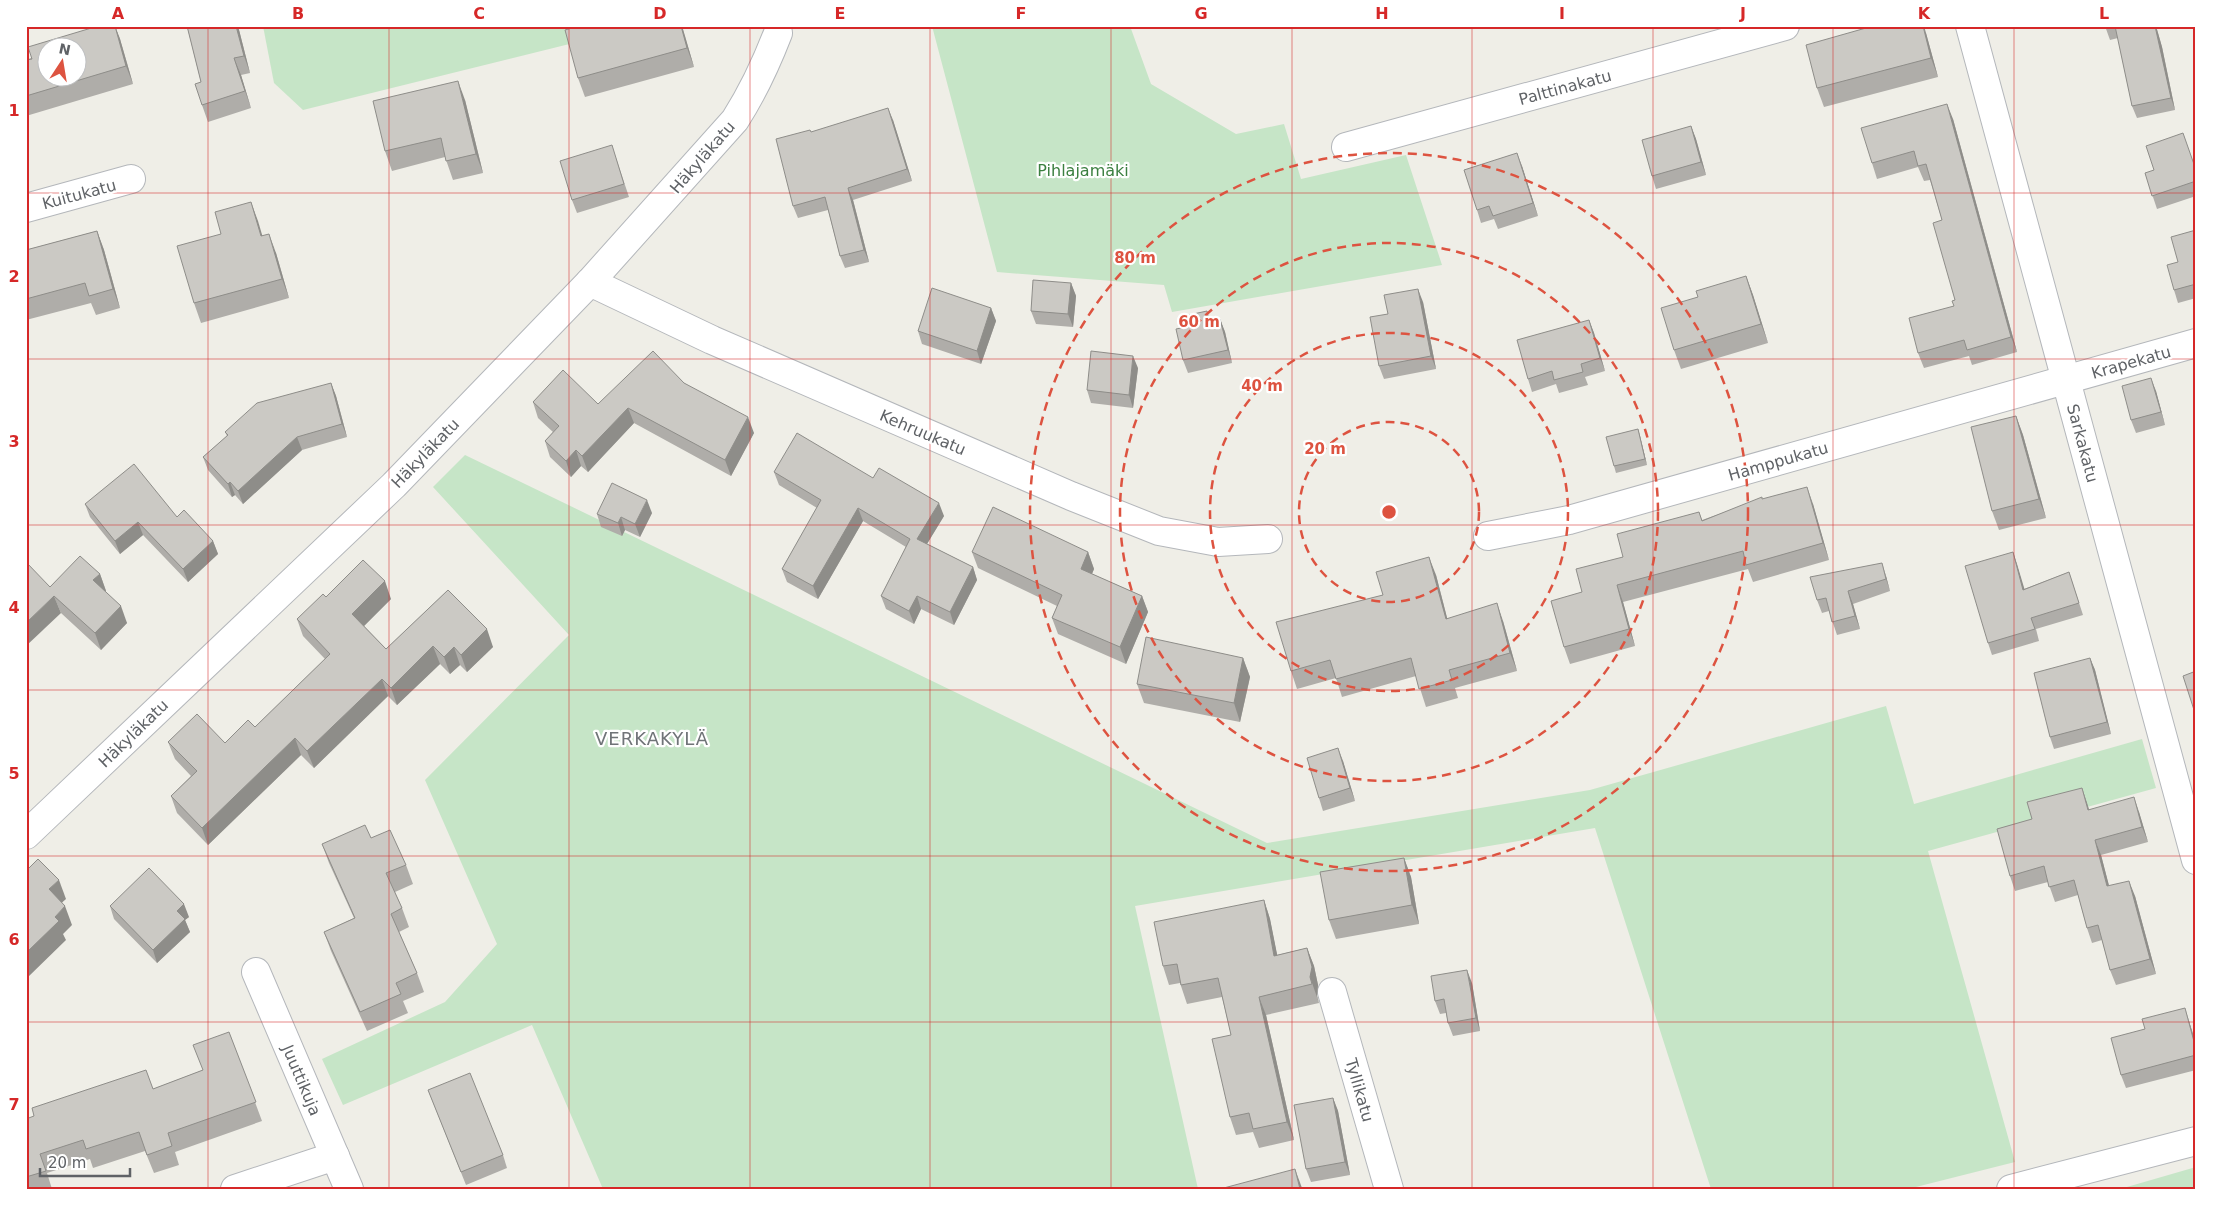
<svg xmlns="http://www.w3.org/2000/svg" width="2222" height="1215" font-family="'DejaVu Sans',sans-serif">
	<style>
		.green { fill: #c6e5c7 }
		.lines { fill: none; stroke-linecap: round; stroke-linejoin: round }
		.minor-casing { stroke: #b4b7bb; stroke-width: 30 }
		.minor { stroke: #fff; stroke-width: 28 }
		.wall { fill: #afada9 }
		.shaded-wall { fill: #8e8d89 }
		.building { fill: #cbc9c4; stroke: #8e8d89; fill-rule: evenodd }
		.grid { fill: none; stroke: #d62828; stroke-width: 1; stroke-opacity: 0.55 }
		.ring { fill: none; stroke: #dd5340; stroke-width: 2.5; stroke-dasharray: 9 6 }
		.labels { text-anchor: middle; stroke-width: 4.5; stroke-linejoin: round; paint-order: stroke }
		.street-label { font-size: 16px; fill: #5f6266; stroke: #fff }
		.park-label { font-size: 16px; fill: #3c8041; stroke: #fff }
		.neighbourhood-label { font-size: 18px; letter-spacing: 1px; fill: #707478; stroke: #fff }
		.centre { fill: #dd5340; stroke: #fff; stroke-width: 2.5 }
		.ring-label { font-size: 15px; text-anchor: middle; font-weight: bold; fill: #dd5340; stroke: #fff; stroke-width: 4.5; stroke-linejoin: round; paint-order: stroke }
		.neatline { fill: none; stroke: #d62828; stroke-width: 2 }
		.grid-label { font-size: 16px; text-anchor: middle; font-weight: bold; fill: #d62828 }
	</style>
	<rect width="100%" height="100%" fill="#efeee7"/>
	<g class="green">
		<polygon points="263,26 642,26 303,110 274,83"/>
		<polygon points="932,26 1130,26 1151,84 1236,134 1284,124 1301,179 1406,155 1442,265 1172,312 1164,285 997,272"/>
		<polygon points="465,455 1267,843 1590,790 1886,706 1914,804 2142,739 2156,788 1928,851 2015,1162 1908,1189 1711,1189 1595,828 1135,906 1198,1189 603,1189 532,1025 343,1105 322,1059 445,1002 497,944 425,780 569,635 433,487"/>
		<polygon points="2196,1167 2196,1189 2120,1189"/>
	</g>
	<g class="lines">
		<g class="minor-casing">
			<g id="minor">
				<polyline points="1970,26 2196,860"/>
				<polyline points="1346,147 1785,26"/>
				<polyline points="26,208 131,179"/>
				<polyline points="590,282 712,340 1071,496 1159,531 1218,542 1268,539"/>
				<polyline points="1488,536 1569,520 2196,343"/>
				<path d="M26,835l368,-350 196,-203 145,-162c18,-28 31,-56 43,-87"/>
				<polyline points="256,972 349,1189"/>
				<polyline points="1332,992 1389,1189"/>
				<polyline points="235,1189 335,1156"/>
				<polyline points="2011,1189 2196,1141"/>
			</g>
		</g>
		<use href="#minor" class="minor"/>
	</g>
	<g class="wall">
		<polygon points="115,26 120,39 133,84 26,116 26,60"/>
		<polygon points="187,26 238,26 250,73 241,75 251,108 208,122 202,105 201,82"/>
		<polygon points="579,26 682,26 694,67 585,97 578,78"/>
		<polygon points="2105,26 2156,26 2162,47 2175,110 2137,118 2132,106 2118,38 2110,40"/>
		<polygon points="1926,33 1938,77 1824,107 1817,88"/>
		<polygon points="465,100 483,173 453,180 445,157 392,171 385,151"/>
		<polygon points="1953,119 2017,352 1972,365 1969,356 1924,368 1918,353 1954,306 1955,300 1942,220 1930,180 1924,181 1918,167 1877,179 1872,163"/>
		<polygon points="893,120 912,181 853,200 869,262 845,268 840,256 828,210 798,218 793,206 811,132"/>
		<polygon points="1691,126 1696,139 1706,175 1656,189 1652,176"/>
		<polygon points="616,158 629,197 577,213 572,200"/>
		<polygon points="1522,166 1538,216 1498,229 1494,219 1481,223 1477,210"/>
		<polygon points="2196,169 2196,196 2157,209 2145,173"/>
		<polygon points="251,202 262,236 276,253 289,298 201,323 194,303 221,234"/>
		<polygon points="2196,230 2196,298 2178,303 2174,290 2178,262"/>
		<polygon points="97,231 104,250 120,308 96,315 91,303 26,320 26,250"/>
		<polygon points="1746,276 1753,295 1768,343 1681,369 1674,350"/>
		<polygon points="1071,283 1076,296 1073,327 1036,324 1031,311"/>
		<polygon points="1423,302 1436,369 1384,379 1379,366 1388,314"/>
		<polygon points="991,308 996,321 981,364 922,344 918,331"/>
		<polygon points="1220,319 1225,332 1232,363 1188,373 1183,360 1211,321"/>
		<polygon points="1589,320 1594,333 1605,371 1585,377 1588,385 1559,393 1556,384 1532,392 1528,379"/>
		<polygon points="1138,368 1133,408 1091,403 1087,390"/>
		<polygon points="331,383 336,396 347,437 302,450 243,504 235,495 232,497 208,470 203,457 227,436 225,432"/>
		<polygon points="684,383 754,433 731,476 634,423 588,472 581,466 571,477 550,457 545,441 553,432 538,418 533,402 598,404"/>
		<polygon points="2156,391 2165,425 2136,433 2131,420"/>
		<polygon points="2016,416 2023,435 2046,518 1999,530 1992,511"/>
		<polygon points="1638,429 1640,436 1647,465 1616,473 1614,466"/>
		<polygon points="774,472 873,478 944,516 927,544 973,567 977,580 954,625 921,609 914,624 886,609 881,596 906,547 863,521 818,599 787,582 782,569 817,508 779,485"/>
		<polygon points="1762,499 1813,504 1829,560 1753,582 1748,569 1623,602 1635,646 1570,664 1564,647 1582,592 1623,557 1699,512 1702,520"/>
		<polygon points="85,504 177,517 213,541 218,554 188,582 143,535 120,554 90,517"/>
		<polygon points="652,513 640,537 625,530 622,536 601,527 597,514"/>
		<polygon points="972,552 1088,552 1094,569 1092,574 1142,596 1148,612 1126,664 1058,634 1052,618 1057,606 978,568"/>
		<polygon points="2013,552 2024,589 2069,572 2083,615 2036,629 2039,641 1992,655 1988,643"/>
		<polygon points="100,574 106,591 105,591 127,623 101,650 61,613 50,587"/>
		<polygon points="1436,575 1447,618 1503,621 1517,671 1455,688 1458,698 1426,707 1416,676 1342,697 1336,678 1297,689 1291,671 1383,595"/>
		<polygon points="1886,576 1890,591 1853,604 1860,629 1837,635 1829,611 1822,613 1817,600"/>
		<polygon points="448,590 493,647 467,672 460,665 450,674 440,664 397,705 388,696 314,768 301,755 208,845 177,813 171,796 191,776 175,759 168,742 225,743 255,727 325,659 303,636 297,619 326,597 391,599 364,626 386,649"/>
		<polygon points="1243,658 1250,677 1240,722 1144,703 1137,684"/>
		<polygon points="2090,658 2095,670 2111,734 2054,749 2050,737"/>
		<polygon points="1343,761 1355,801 1323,811 1319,798"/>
		<polygon points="2082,788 2089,809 2139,812 2148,842 2101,855 2109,886 2135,896 2156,974 2116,985 2110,970 2102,940 2092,943 2087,928 2078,895 2055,902 2048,882 2015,891 2010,876 2032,819"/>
		<polygon points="371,838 406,865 413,884 395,892 402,908 409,927 399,932 417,973 424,992 403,1001 408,1013 367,1031 331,951 324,932 354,918 329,863 322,844"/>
		<polygon points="1404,858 1411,877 1419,924 1336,939 1329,920"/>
		<polygon points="1264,900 1270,919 1277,955 1307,948 1314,966 1318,985 1317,996 1319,1003 1266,1015 1294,1140 1259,1148 1253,1132 1236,1135 1230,1117 1231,1035 1222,997 1187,1004 1180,983 1169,985 1163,966"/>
		<polygon points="110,906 189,917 185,920 190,932 157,963 114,919"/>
		<polygon points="1472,983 1480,1031 1453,1036 1448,1023 1446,1013 1440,1014 1435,1001"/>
		<polygon points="2189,1021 2196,1044 2196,1070 2126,1088 2121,1075 2145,1029"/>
		<polygon points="229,1032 262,1121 175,1152 179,1165 154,1173 145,1151 93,1168 90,1159 47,1173 52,1189 26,1189 26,1119 153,1089 203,1070"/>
		<polygon points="428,1090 503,1155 507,1168 466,1185"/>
		<polygon points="1333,1098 1338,1111 1350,1175 1311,1182 1306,1169"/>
	</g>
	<g class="shaded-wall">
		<polygon points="115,26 120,39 133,84 126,66"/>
		<polygon points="236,26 238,26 250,73 244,56"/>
		<polygon points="681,26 682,26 694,67 687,48"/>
		<polygon points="1923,26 1924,26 1926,33 1938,77 1931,58"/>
		<polygon points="2155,26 2156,26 2162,47 2175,110 2171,98"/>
		<polygon points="234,58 241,75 251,108 245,91"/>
		<polygon points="458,81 465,100 483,173 476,154"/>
		<polygon points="1947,104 1953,119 2017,352 2011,337"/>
		<polygon points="888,108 893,120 912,181 907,169"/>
		<polygon points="1691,126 1696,139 1706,175 1701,162"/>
		<polygon points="1517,153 1522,166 1538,216 1533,203"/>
		<polygon points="848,188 853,200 869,262 864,250"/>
		<polygon points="251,202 258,221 268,255 261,236"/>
		<polygon points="97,231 104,250 120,308 113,289"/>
		<polygon points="269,234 276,253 289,298 282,279"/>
		<polygon points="1746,276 1753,295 1768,343 1761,324"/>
		<polygon points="1071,283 1076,296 1073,327 1068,314"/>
		<polygon points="1418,289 1423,302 1436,369 1431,356"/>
		<polygon points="991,308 996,321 981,364 977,351"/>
		<polygon points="1220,319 1225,332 1232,363 1228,350"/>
		<polygon points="1589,320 1594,333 1605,371 1600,358"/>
		<polygon points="1133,356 1138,368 1133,408 1129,395"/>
		<polygon points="2151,378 2156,391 2165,425 2161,412"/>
		<polygon points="331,383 336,396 347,437 342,424"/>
		<polygon points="628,408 634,423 588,472 582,456"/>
		<polygon points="2016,416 2023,435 2046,518 2039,499"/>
		<polygon points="748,417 754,433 731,476 725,460"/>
		<polygon points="1638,429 1640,436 1647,465 1645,459"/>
		<polygon points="297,437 302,450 243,504 238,491"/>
		<polygon points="576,450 581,466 571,477 566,461"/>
		<polygon points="230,482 235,495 232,497 228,484"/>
		<polygon points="1807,487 1813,504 1829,560 1823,543"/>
		<polygon points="647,500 652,513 640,537 635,524"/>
		<polygon points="939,503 944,516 922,552 917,539"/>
		<polygon points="858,508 863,521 818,599 813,586"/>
		<polygon points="621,517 625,530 622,536 618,523"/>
		<polygon points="138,522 143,535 120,554 115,541"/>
		<polygon points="213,541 218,554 188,582 183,569"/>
		<polygon points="1088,552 1094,569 1087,585 1081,569"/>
		<polygon points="2013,552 2017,564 2028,601 2023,590"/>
		<polygon points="1429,557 1436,575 1452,637 1446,619"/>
		<polygon points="1882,563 1886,576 1890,591 1886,579"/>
		<polygon points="973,567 977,580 954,625 950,612"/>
		<polygon points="100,574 106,591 100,597 93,580"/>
		<polygon points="385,581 391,599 359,631 352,614"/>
		<polygon points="1617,585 1623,602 1635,646 1629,629"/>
		<polygon points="1848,591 1853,604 1860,629 1855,616"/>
		<polygon points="54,596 61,613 26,646 26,623"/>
		<polygon points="917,596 921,609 914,624 909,611"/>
		<polygon points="1142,596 1148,612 1126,664 1120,647"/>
		<polygon points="1497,603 1503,621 1517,671 1510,653"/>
		<polygon points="121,606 127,623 101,650 95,633"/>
		<polygon points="487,629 493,647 467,672 461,655"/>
		<polygon points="433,646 440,664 397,705 391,688"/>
		<polygon points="454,647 460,665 450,674 444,657"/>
		<polygon points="1243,658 1250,677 1240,722 1234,703"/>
		<polygon points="2090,658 2095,670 2111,734 2107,722"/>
		<polygon points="382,679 388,696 314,768 307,751"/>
		<polygon points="295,738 301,755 208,845 202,828"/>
		<polygon points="1338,748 1343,761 1355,801 1350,788"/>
		<polygon points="2082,788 2087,803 2093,824 2088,810"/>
		<polygon points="2134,797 2139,812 2148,842 2142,827"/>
		<polygon points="2095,840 2101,855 2113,901 2107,886"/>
		<polygon points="1404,858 1411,877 1419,924 1412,905"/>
		<polygon points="59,880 66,899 56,908 49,889"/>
		<polygon points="2129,881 2135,896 2156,974 2150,959"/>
		<polygon points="1264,900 1270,919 1281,974 1274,956"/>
		<polygon points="184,904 189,917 185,920 190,932 157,963 153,950 177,911"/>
		<polygon points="65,906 72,925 63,934 66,940 27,978 26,977 26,953 55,917"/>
		<polygon points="1307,948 1314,966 1318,985 1317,996 1319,1003 1310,977"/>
		<polygon points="1467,970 1472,983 1480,1031 1476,1018"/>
		<polygon points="1259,997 1266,1015 1294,1140 1287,1122"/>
		<polygon points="2185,1008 2189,1021 2196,1044 2196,1049"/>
		<polygon points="1333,1098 1338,1111 1350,1175 1345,1162"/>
		<polygon points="1295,1169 1302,1188 1302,1189 1300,1189"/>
	</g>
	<g class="building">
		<path d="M98,26h17l11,40 -100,30v-36l6,-1 -4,-12zM48,48h30v30h-30z"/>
		<polygon points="187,26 236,26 244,56 234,58 245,91 202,105 195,84 201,82"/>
		<polygon points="579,26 681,26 687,48 578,78 565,30"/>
		<polygon points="1873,26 1923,26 1931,58 1817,88 1806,45"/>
		<polygon points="2115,26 2155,26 2171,98 2132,106"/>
		<polygon points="458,81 476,154 446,161 441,138 385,151 373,101"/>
		<polygon points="1947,104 2011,337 1967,350 1964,340 1918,353 1909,318 1954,306 1952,301 1955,300 1933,223 1942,220 1926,164 1918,166 1914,151 1872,163 1861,128"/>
		<polygon points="888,108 907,169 848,188 864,250 840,256 825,197 793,206 776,139 810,130 811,132"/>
		<polygon points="1691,126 1701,162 1652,176 1642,140"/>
		<polygon points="2183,133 2196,170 2196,181 2152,196 2145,173 2154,170 2146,146"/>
		<polygon points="612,145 624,184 572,200 560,161"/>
		<polygon points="1517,153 1533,203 1493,216 1489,206 1477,210 1464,170"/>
		<polygon points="251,202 261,236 269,234 282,279 194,303 177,246 221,234 215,212"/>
		<polygon points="2196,230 2196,284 2174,290 2167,265 2178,262 2171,237"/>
		<polygon points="97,231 113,289 89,296 85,283 26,299 26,250"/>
		<polygon points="1746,276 1761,324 1674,350 1661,308 1698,297 1696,291"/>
		<polygon points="1033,280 1071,283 1068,314 1031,311"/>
		<polygon points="932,288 991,308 977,351 918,331"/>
		<polygon points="1418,289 1431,356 1379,366 1370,317 1388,314 1384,295"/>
		<polygon points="1207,311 1209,322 1220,319 1228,350 1183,360 1176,329 1186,327 1184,316"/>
		<polygon points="1589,320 1600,358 1581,364 1583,372 1554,380 1552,371 1528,379 1517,340"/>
		<polygon points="653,351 684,383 748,417 725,460 628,408 582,456 576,450 566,461 545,441 559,426 533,402 563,370 598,404"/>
		<polygon points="1091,351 1133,356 1129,395 1087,390"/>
		<polygon points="2151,378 2161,412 2131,420 2122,386"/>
		<polygon points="331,383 342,424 297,437 238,491 230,482 228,484 203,457 228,435 225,432 257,403"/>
		<polygon points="2016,416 2039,499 1992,511 1971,427"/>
		<polygon points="1638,429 1645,459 1614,466 1606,437"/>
		<polygon points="797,433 873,478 879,468 939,503 917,539 973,567 950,612 917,596 909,611 881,596 910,539 858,508 813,586 782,569 821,500 774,472"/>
		<polygon points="134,464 177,517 184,510 213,541 183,569 138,522 115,541 85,504"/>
		<polygon points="612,483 647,500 635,524 621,517 618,523 597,514"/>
		<polygon points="1807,487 1823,543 1746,565 1743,551 1617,585 1629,629 1564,647 1551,601 1582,592 1576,569 1623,557 1617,534 1699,512 1702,521 1762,497 1762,499"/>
		<polygon points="993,507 1088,552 1081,569 1142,596 1120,647 1052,618 1062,595 972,552"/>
		<polygon points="2013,552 2023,590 2069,572 2079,603 2031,618 2035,629 1988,643 1965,566"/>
		<polygon points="80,556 100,574 93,580 121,606 95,633 54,596 26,623 26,562 50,587"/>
		<polygon points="1429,557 1446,619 1497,603 1510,653 1449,670 1452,680 1419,689 1411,658 1336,679 1330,660 1291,671 1276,622 1383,595 1376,572"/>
		<polygon points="363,560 385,581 352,614 386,649 448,590 487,629 461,655 454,647 444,657 433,646 391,688 382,679 307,751 295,738 202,828 171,796 197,771 168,742 197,714 225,743 248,720 255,727 330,654 297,619 323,594 326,597"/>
		<polygon points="1882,563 1886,579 1848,591 1855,616 1832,622 1826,598 1817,600 1810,577"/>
		<polygon points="1146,637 1243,658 1234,703 1137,684"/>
		<polygon points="2090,658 2107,722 2050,737 2034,673"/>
		<polygon points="2196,671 2196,713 2195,713 2183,676"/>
		<polygon points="1338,748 1350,788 1319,798 1307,758"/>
		<polygon points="2082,788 2088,810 2134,797 2142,827 2095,840 2107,886 2129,881 2150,959 2110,970 2098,925 2087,928 2074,880 2049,887 2044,866 2010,876 1997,829 2032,819 2027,802"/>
		<polygon points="365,825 371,838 390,830 406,865 386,873 402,908 391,914 417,973 396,983 401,994 360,1012 324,932 355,918 322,844"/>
		<polygon points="1404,858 1412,905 1329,920 1320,872"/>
		<polygon points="38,859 59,880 49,889 65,906 55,917 59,921 26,953 26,871"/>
		<polygon points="149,868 184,904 177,911 185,919 153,950 110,906"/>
		<polygon points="1264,900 1274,956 1307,948 1312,967 1310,977 1312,984 1259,997 1287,1122 1253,1129 1249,1113 1230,1117 1212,1039 1231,1035 1218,978 1181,985 1177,964 1163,966 1154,922"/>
		<polygon points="1467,970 1476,1018 1448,1023 1444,999 1435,1001 1431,976"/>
		<polygon points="2185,1008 2196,1049 2196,1055 2121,1075 2111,1038 2145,1029 2142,1019"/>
		<polygon points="229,1032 256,1102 168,1133 172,1146 147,1155 139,1132 86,1149 83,1140 40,1154 46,1171 26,1177 26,1119 34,1116 32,1108 146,1070 153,1089 203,1070 193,1045"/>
		<polygon points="470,1073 503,1155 461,1172 428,1090"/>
		<polygon points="1333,1098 1345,1162 1306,1169 1294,1105"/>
		<polygon points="1295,1169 1300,1189 1220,1189"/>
	</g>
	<path class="grid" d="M208,26v1163M389,26v1163M569,26v1163M750,26v1163M930,26v1163M1111,26v1163M1292,26v1163M1472,26v1163M1653,26v1163M1833,26v1163M2014,26v1163M26,193h2170M26,359h2170M26,525h2170M26,690h2170M26,856h2170M26,1022h2170"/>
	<g class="ring">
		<circle cx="1389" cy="512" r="90"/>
		<circle cx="1389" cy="512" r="179"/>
		<circle cx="1389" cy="512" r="269"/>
		<circle cx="1389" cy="512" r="359"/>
	</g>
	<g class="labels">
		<g class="street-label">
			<text transform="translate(1565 87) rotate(-15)" y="6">Palttinakatu</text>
			<text transform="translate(702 157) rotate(-49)" y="6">Häkyläkatu</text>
			<text transform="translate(79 194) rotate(-15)" y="6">Kuitukatu</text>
			<text transform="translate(2131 362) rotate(-16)" y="6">Krapekatu</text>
			<text transform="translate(923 432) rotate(23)" y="6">Kehruukatu</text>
			<text transform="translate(2083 443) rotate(75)" y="6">Sarkakatu</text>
			<text transform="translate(425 453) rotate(-46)" y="6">Häkyläkatu</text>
			<text transform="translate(1778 461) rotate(-16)" y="6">Hamppukatu</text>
			<text transform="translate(133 733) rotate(-44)" y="6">Häkyläkatu</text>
			<text transform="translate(302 1080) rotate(67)" y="6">Juuttikuja</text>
			<text transform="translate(1360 1090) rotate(74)" y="6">Tyllikatu</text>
		</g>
		<g class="park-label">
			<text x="1083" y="176">Pihlajamäki</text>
		</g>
		<g class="neighbourhood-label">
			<text x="652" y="745">VERKAKYLÄ</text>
		</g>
	</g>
	<circle cx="1389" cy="512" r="8" class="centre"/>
	<g class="ring-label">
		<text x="1135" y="263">80 m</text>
		<text x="1199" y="327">60 m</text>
		<text x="1262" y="391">40 m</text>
		<text x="1325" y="454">20 m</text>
	</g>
	<rect width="2222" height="1215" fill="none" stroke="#ffffff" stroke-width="55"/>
	<g transform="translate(62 62) rotate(12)"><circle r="24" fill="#ffffff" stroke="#bfc0c2"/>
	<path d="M0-4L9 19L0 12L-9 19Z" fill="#dd5340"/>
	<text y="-8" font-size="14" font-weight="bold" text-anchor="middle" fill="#5f6266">N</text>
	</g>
	<path d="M40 1168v8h90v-8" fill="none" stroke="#5f6266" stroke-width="2.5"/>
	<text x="48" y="1168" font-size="15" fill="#5f6266" stroke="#ffffff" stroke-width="4" paint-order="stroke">20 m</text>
	<rect x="28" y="28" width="2166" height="1160" class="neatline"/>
	<g class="grid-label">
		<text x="118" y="19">A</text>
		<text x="298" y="19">B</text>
		<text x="479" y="19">C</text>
		<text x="660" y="19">D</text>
		<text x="840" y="19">E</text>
		<text x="1021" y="19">F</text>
		<text x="1201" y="19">G</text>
		<text x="1382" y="19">H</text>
		<text x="1562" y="19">I</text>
		<text x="1743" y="19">J</text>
		<text x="1924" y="19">K</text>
		<text x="2104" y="19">L</text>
		<text x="14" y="116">1</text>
		<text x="14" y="282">2</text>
		<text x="14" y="447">3</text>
		<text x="14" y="613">4</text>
		<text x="14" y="779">5</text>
		<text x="14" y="945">6</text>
		<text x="14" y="1110">7</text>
	</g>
</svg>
